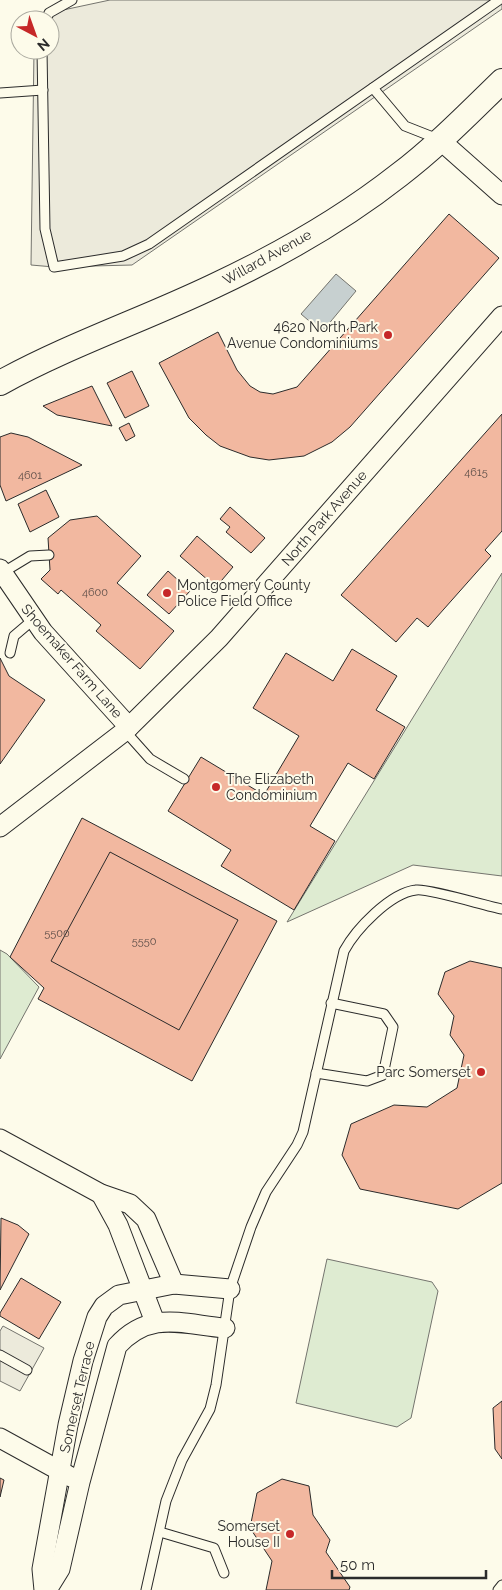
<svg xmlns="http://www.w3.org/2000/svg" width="502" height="1590" font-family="Raleway,sans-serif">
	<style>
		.green { fill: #deebd1; stroke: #74746e }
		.parking { fill: #eceadb; stroke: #74746e }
		.water { fill: #c7d0d0; stroke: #74746e }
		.building { fill: #f2b8a0; stroke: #2b2b2b }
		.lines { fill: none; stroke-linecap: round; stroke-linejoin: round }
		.service-casing { stroke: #2b2b2b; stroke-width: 11 }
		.minor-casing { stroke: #2b2b2b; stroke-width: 21 }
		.tertiary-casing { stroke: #2b2b2b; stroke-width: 26 }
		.service { stroke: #fdfbea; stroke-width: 9 }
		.minor { stroke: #fdfbea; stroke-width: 19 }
		.tertiary { stroke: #fdfbea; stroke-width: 24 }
		.poi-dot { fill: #c62828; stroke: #fdfbea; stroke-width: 2 }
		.labels { text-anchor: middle; stroke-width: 4; stroke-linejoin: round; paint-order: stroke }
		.number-label { font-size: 11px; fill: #5d4e48 }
		.street-label { font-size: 14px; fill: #2b2b2b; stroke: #fdfbea }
		.poi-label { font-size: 14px; fill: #2b2b2b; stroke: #fdfbea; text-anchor: end }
	</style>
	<rect width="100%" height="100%" fill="#fdfbea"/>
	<g class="green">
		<polygon points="502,573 502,876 413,865 287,922"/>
		<polygon points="0,950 7,954 39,987 0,1059"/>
		<polygon points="327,1259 432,1282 438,1291 411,1418 397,1427 296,1403"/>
	</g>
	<g class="parking">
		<polygon points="110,0 502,0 502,9 132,265 54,267 31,265 34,50 50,50 50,20 35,20 35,16"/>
		<polygon points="3,1326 44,1348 20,1391 0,1381 0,1331"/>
	</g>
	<polygon class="water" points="336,274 356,291 322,332 301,314"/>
	<g class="building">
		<polygon points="449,214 499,258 350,427 332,442 304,456 269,460 250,457 220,446 206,435 189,418 159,363 218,332 237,370 250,386 260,392 273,394 297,387"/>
		<polygon points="132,371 149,406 125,418 107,383"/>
		<polygon points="92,386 112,426 57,415 43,406"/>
		<polygon points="502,414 502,531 485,550 491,556 428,627 417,618 396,642 341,595"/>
		<polygon points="129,423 135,436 126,441 119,428"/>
		<polygon points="11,433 28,437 82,465 6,501 0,485 0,437"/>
		<polygon points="46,490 59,517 30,532 18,504"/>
		<polygon points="230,507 265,538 251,553 226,532 230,527 220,519"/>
		<polygon points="97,516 141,556 117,583 174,631 140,669 96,631 101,625 61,590 58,594 41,579 50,570 48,538 70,520"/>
		<polygon points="197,536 233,567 216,587 180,556"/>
		<polygon points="168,571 190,591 169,614 147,595"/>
		<polygon points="352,649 397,676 376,710 405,727 374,779 348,763 310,826 335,841 294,910 221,866 231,850 168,811 201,757 264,795 299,736 253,708 286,653 333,681"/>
		<polygon points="0,658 9,676 45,700 0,764"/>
		<polygon points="82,818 277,921 192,1081 38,999 44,988 10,957"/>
		<polygon points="110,852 238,920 179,1030 51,961"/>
		<polygon points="470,961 502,968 502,1183 458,1209 360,1189 342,1155 351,1124 394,1105 427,1107 457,1088 464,1055 450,1035 454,1016 438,994 445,972"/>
		<polygon points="1,1218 18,1225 29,1234 0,1290"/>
		<polygon points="21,1278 61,1302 39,1339 0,1316 0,1313"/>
		<polygon points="502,1401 502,1459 495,1449 493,1408"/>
		<polygon points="0,1478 4,1480 0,1497"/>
		<polygon points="282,1479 309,1486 313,1515 330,1540 326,1552 350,1587 349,1590 266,1590 272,1561 250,1528 257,1493"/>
	</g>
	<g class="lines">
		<g class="service-casing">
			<g id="service">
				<polyline points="46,20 49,13 72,0"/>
				<polyline points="42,50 45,229 54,267 123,256 149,244 499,0"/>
				<polyline points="373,88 405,126 438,139"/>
				<polyline points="0,93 43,90"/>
				<polyline points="2,573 30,556 49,555"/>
				<polyline points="10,653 14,636 34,619"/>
				<polyline points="125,731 150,759 184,779"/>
				<polyline points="316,1073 367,1081 383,1075 393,1027 384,1014 331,1003"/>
				<polyline points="0,1355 27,1370"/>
				<polyline points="160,1532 214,1548 224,1573"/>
				<path d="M146,1590l20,-89 16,-41 28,-51 6,-24 14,-96 21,-62 15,-35 31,-47 6,-13 41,-181c12,-22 46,-58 72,-61 11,-2 70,16 86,19"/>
				<polyline points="498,1590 502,1585"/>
			</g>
		</g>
		<g class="minor-casing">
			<g id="minor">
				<polyline points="440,140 502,195"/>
				<polyline points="0,569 43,632 129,727"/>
				<polyline points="0,827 125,731 219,638 502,316"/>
				<polyline points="0,1139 101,1194 130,1204 146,1219 174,1284"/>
				<polyline points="101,1194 118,1225 155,1322"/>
				<polyline points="0,1438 71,1477"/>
				<polyline points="44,1590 42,1569 68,1425 83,1361 97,1317 104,1306 119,1295 174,1284 230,1289"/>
				<path d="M47,1590l13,-21 20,-87 37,-136c33,-36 64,-22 108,-18"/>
			</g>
		</g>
		<g class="tertiary-casing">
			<path id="tertiary" d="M0,383c69,-38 143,-63 214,-97 64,-30 129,-67 185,-111 37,-28 70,-62 103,-94"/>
		</g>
		<use href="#service" class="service"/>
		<use href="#minor" class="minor"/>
		<use href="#tertiary" class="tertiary"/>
	</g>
	<g class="poi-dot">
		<circle cx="388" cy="335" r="5"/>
		<circle cx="167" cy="593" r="5"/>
		<circle cx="216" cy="787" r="5"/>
		<circle cx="481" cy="1072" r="5"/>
		<circle cx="290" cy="1534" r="5"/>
	</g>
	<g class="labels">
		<g class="number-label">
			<text x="476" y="476">4615</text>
			<text x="30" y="479">4601</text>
			<text x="95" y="596">4600</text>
			<text x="57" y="937">5500</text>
			<text x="144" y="945">5550</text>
		</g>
		<g class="street-label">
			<text transform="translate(267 257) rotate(-29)" y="5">Willard Avenue</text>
			<text transform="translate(324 518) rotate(-49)" y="5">North Park Avenue</text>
			<text transform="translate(72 661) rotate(49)" y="5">Shoemaker Farm Lane</text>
			<text transform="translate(77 1397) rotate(-77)" y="5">Somerset Terrace</text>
		</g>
		<g class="poi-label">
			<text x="378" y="332">4620 North Park<tspan x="378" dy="16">Avenue Condominiums</tspan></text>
			<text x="177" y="590" text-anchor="start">Montgomery County<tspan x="177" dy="16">Police Field Office</tspan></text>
			<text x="226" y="784" text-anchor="start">The Elizabeth<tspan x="226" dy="16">Condominium</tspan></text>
			<text x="471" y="1077">Parc Somerset</text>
			<text x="280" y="1531">Somerset<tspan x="280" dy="16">House II</tspan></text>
		</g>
	</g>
	<g transform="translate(35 35) rotate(139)"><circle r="24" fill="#fdfbea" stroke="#a9a89e"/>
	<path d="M0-4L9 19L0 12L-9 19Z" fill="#c62828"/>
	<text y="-8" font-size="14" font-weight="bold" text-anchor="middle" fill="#2b2b2b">N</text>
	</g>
	<path d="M332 1570v8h154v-8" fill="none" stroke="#2b2b2b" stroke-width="2.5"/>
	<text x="340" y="1570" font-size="15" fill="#2b2b2b" stroke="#fdfbea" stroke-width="4" paint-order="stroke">50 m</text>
</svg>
